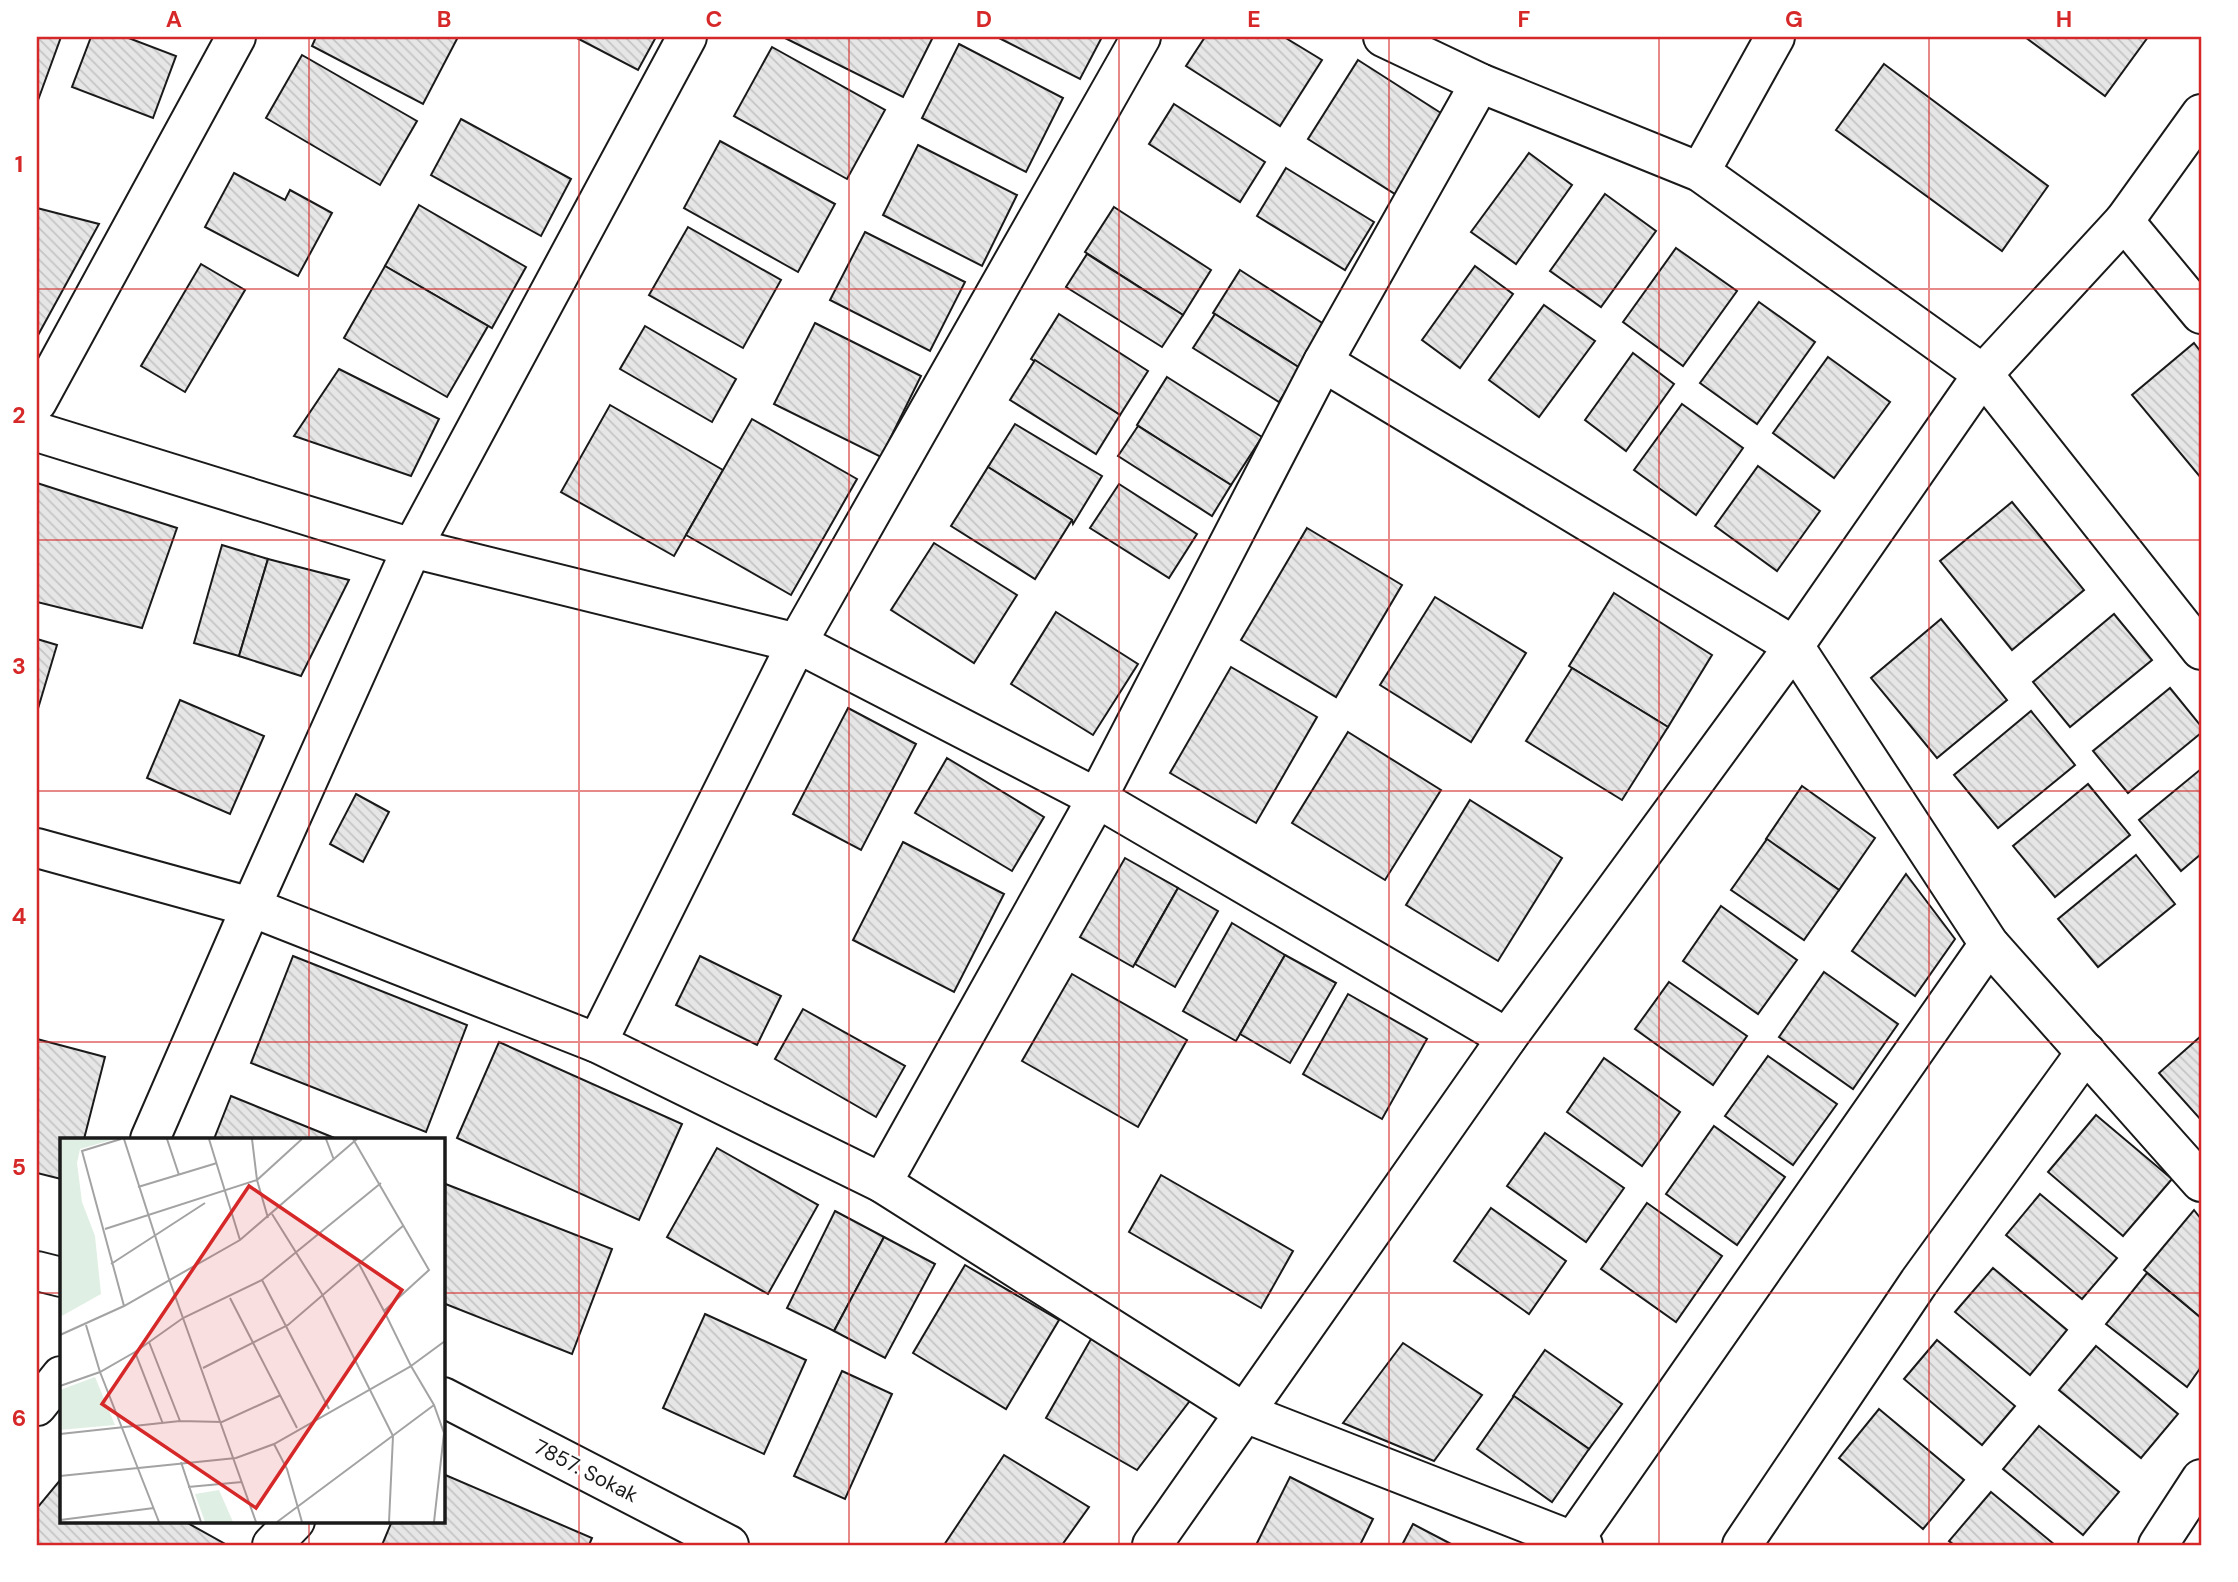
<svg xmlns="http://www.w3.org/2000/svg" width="2238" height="1582" font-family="'DM Sans',sans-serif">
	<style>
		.building { fill: url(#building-back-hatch); stroke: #1a1a1a; stroke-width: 2 }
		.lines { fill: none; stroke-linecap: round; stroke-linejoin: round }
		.minor-casing { stroke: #1a1a1a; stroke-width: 42 }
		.minor { stroke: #fff; stroke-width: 38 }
		.grid { fill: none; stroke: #d62828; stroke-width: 2; stroke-opacity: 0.55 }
		.labels { text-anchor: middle; stroke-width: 5; stroke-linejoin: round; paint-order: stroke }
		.street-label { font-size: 21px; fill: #1a1a1a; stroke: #fff }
		.inset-road { fill: none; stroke: #a3a3a3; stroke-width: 2 }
		.view { fill: #d62828; fill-opacity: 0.15; stroke: #d62828; stroke-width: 3.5 }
		.inset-edge { fill: none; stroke: #1a1a1a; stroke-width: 3.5 }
		.neatline { fill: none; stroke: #d62828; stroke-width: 2.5 }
		.grid-label { font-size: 23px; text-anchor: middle; font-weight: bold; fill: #d62828 }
	</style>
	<defs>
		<pattern id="building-back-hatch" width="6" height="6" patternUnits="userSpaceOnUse" patternTransform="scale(1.75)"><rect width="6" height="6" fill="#e6e6e6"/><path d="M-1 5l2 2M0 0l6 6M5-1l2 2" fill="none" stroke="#c5c5c5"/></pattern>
	</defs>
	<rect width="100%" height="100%" fill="#fff"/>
	<g class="building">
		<polygon points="37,37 61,37 37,103"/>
		<polygon points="91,37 126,37 176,56 153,118 72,87"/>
		<polygon points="316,37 458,37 423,104 312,46"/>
		<polygon points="575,37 656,37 638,70"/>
		<polygon points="783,37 933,37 903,97"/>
		<polygon points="997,37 1102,37 1080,79"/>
		<polygon points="1205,37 1284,37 1322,60 1280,126 1186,66"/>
		<polygon points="2025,37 2148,37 2105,96"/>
		<polygon points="959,44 1063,98 1026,172 922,118"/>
		<polygon points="772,47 885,110 847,179 734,116"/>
		<polygon points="302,55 417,121 380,185 266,118"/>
		<polygon points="1358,60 1444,115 1395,194 1308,139"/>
		<polygon points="1884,64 2048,186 2002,251 1836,130"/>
		<polygon points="1174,104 1265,162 1240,202 1149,144"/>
		<polygon points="461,119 571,179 541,236 431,175"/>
		<polygon points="720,141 835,204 798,272 684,208"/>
		<polygon points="918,145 1017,195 982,266 883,215"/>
		<polygon points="1529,153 1572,185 1516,264 1471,232"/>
		<polygon points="1286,168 1374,222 1345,270 1257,216"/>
		<polygon points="234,173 285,200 290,190 332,213 298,276 205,227"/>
		<polygon points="1605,194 1656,231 1601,307 1550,271"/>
		<polygon points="419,205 526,267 492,328 385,266"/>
		<polygon points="1114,207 1211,270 1183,315 1085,252"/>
		<polygon points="37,208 99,224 37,337"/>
		<polygon points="688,227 781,280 743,348 649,295"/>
		<polygon points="865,232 965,282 930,351 830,300"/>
		<polygon points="1676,248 1737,291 1683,366 1623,322"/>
		<polygon points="1087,254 1183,315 1162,347 1066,287"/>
		<polygon points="201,264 245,290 185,392 141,366"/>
		<polygon points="385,266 488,326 447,397 344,338"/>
		<polygon points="1475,266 1513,294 1460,368 1422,340"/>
		<polygon points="1240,270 1327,326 1300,368 1213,313"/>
		<polygon points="1759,302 1815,342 1757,424 1700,383"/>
		<polygon points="1544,305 1595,341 1539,417 1489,380"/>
		<polygon points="1059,314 1148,371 1120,415 1031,359"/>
		<polygon points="1215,314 1300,368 1279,402 1193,348"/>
		<polygon points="815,323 921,376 881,457 774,404"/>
		<polygon points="645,326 736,379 712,422 620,369"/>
		<polygon points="2194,343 2201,352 2201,478 2132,395"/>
		<polygon points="1633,353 1674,384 1626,451 1585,420"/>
		<polygon points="1828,357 1890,402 1834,478 1773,433"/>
		<polygon points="1035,360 1120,415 1096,454 1010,400"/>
		<polygon points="339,369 439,419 411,476 294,436"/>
		<polygon points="1167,377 1262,437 1231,485 1137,425"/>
		<polygon points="1682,404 1743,448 1696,515 1634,470"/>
		<polygon points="610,405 723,470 674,556 561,492"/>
		<polygon points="752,419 857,479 791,595 686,535"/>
		<polygon points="1015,424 1102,476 1073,524 1072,520 988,467"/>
		<polygon points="1138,426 1231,485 1212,516 1118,456"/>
		<polygon points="1758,466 1820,511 1777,571 1715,526"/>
		<polygon points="988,467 1072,520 1035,579 951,526"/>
		<polygon points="37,483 177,528 142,628 37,602"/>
		<polygon points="1119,484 1197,534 1169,578 1090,528"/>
		<polygon points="2012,502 2084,590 2012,650 1940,561"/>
		<polygon points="1307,528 1402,585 1336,697 1241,640"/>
		<polygon points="934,543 1017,595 974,663 891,610"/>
		<polygon points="222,545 268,559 239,656 194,643"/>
		<polygon points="268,559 349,580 301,676 239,656"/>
		<polygon points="1614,593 1712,655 1668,727 1569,666"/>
		<polygon points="1435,597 1526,653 1471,742 1380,685"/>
		<polygon points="1056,612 1138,664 1093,735 1011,684"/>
		<polygon points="2114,614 2152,660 2070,727 2033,682"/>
		<polygon points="1941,619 2007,700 1937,758 1871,678"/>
		<polygon points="37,639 57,645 37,712"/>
		<polygon points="1231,667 1317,717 1256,823 1170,773"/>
		<polygon points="1572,668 1668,727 1622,800 1526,741"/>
		<polygon points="2170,688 2201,726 2201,733 2128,793 2093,751"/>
		<polygon points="180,700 264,736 230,814 147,778"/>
		<polygon points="848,708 916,744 861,850 793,814"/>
		<polygon points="2031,711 2075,765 1998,828 1954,775"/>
		<polygon points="1348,732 1441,790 1385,880 1292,823"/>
		<polygon points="947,758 1044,817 1012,871 915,813"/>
		<polygon points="2201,769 2201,854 2181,871 2139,820"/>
		<polygon points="2088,784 2130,835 2055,897 2013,846"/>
		<polygon points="1802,786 1875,838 1839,890 1766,839"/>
		<polygon points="356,794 389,812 363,862 330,844"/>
		<polygon points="1470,800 1562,858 1498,961 1406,905"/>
		<polygon points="1767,839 1839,890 1804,940 1731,890"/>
		<polygon points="903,842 1004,894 954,992 853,940"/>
		<polygon points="2136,855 2175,904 2098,967 2058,919"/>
		<polygon points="1125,858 1178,888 1133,967 1080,937"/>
		<polygon points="1906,874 1955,939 1915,996 1852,951"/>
		<polygon points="1178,888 1218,911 1175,987 1135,964"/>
		<polygon points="1721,906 1797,960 1758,1014 1683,961"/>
		<polygon points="1232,923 1285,955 1236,1041 1183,1011"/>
		<polygon points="1285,955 1336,983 1290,1063 1240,1034"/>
		<polygon points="293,956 467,1025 426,1132 251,1063"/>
		<polygon points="700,956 781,996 757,1045 676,1005"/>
		<polygon points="1824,972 1898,1024 1853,1089 1779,1037"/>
		<polygon points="1072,974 1187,1040 1138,1127 1022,1061"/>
		<polygon points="1669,982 1747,1036 1713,1085 1635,1029"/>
		<polygon points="1348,994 1427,1039 1382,1119 1303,1074"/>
		<polygon points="803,1009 905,1066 876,1117 775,1059"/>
		<polygon points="2201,1036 2201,1120 2159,1073"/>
		<polygon points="37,1039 105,1057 84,1139 61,1139 61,1179 37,1173"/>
		<polygon points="499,1042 682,1124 639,1220 457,1138"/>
		<polygon points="1768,1056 1837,1104 1793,1165 1725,1116"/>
		<polygon points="1604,1058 1680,1112 1642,1166 1567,1112"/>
		<polygon points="231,1096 337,1139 214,1139"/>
		<polygon points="2096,1115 2172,1179 2123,1236 2048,1172"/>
		<polygon points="1714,1126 1785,1177 1737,1245 1666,1194"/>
		<polygon points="1545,1133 1624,1188 1586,1242 1507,1186"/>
		<polygon points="717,1148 818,1205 768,1294 667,1237"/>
		<polygon points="1161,1175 1293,1251 1261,1308 1129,1232"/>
		<polygon points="443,1183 612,1249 572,1354 443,1303"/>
		<polygon points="2040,1194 2117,1258 2082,1299 2006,1235"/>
		<polygon points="1647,1203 1722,1256 1676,1322 1601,1269"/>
		<polygon points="1491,1208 1566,1261 1529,1314 1454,1261"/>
		<polygon points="2194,1210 2201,1219 2201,1318 2144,1270"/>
		<polygon points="835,1211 884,1237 834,1331 787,1308"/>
		<polygon points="884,1237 935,1264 885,1358 834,1331"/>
		<polygon points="965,1265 1059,1320 1006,1409 913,1353"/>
		<polygon points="1993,1268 2067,1330 2030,1375 1955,1312"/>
		<polygon points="2147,1273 2201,1318 2201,1367 2187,1387 2106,1324"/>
		<polygon points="705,1314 806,1360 764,1454 663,1408"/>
		<polygon points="1091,1339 1192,1398 1137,1470 1046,1418"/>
		<polygon points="1937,1340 2015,1406 1982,1445 1904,1379"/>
		<polygon points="1403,1343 1482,1395 1434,1461 1343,1423"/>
		<polygon points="2096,1346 2178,1414 2141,1458 2059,1390"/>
		<polygon points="1545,1350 1622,1404 1589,1449 1513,1396"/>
		<polygon points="842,1371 892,1394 845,1499 794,1476"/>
		<polygon points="1514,1396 1589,1449 1552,1502 1477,1449"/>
		<polygon points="1879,1409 1964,1480 1923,1529 1839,1458"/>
		<polygon points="2039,1426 2119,1492 2083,1535 2003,1469"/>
		<polygon points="1004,1455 1089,1507 1062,1545 944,1545"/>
		<polygon points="443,1474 592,1538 589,1545 382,1545 392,1521 443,1521"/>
		<polygon points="1290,1477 1373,1519 1360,1545 1256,1545"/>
		<polygon points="61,1479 61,1521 184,1521 227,1545 37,1545 37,1508"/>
		<polygon points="1991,1492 2055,1545 1954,1545 1949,1541"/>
		<polygon points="1413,1524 1453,1545 1402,1545"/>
	</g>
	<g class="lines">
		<g class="minor-casing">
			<g id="minor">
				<polyline points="1383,37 1480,83 1700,172 1983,374 2201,650"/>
				<polyline points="1700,172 1775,37"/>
				<polyline points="2124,221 2201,314"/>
				<polyline points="1323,362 1794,646 1989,944 2201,1182"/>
				<polyline points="37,402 236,37"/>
				<polyline points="37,432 412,548 797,643 1097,798 1507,1038"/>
				<polyline points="37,848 251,907 597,1043 882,1183 1245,1413 1583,1545"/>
				<polyline points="597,1043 797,643 1141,37"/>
				<polyline points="150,1139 251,907 412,548 687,37"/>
				<polyline points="882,1183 1097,798 1323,362 1480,83"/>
				<polyline points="37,1271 61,1277"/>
				<polyline points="443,1397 729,1545"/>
				<polyline points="37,1406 61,1376"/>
				<polyline points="1573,1541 1989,944"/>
				<polyline points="272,1545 295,1521"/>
				<polyline points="1152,1545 1507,1038 1794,646 1983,374 2124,221 2201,114"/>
				<polyline points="1742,1545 1919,1282 2086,1052"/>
				<polyline points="2158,1545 2201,1479"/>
			</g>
		</g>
		<use href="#minor" class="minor"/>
	</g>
	<path class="grid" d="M309,37v1102M579,37v1508M849,37v1508M1119,37v1508M1389,37v1508M1659,37v1508M1929,37v1508M37,289h2164M37,540h2164M37,791h2164M37,1042h2164M37,1293h24M443,1293h1758M309,1521v24"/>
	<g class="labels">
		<g class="street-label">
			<text transform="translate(586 1471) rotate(27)" y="7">7857. Sokak</text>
		</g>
	</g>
	<g transform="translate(60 1138)">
		<rect width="385" height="385" fill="#fff"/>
		<path d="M35,239l20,48 -55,5v-40zM159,352l14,32h-28l-10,-28z" fill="#e0efe3"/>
		<path d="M0,1h55l-35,10 -3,14 5,39 13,34 6,58 -41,23z" fill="#e0efe3"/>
		<path class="inset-road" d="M61,1l-39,12 42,155M64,1l45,140 87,243M107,1l12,36M149,1l31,101M192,1l5,41 11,38M266,1l8,21M78,49l79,-24M212,76l50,80 71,142 -4,86M45,91l152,-49 45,-41M51,126l94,-61M299,126l25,47M202,142l67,129M170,160l67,130M26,187l14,47 59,150M0,197l64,-29 116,-66 117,-101M89,204l31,79M143,230l85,-43 116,-100M0,248l40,-14 35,-20M103,286l-28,-72 48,-34 79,-38 119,-97M0,296l120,-13 42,1 59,-27M214,306l13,25 15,53M121,324l20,60M0,338l176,-18 38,-14 137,-78 -27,-55 45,-41 -76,-131M128,349l54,-5M0,382l94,-12M217,384l157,-117M374,384l10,-89 -10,-28 -23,-39 34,-25"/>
		<path class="view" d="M189,48l153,104 -146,218 -154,-104z"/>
		<rect width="385" height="385" class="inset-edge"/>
	</g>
	<rect width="2238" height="1582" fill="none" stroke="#ffffff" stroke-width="77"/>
	<rect x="38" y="38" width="2162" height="1506" class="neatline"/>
	<g class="grid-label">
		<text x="174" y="27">A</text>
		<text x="444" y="27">B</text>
		<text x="714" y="27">C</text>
		<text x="984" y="27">D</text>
		<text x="1254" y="27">E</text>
		<text x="1524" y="27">F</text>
		<text x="1794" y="27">G</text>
		<text x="2064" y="27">H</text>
		<text x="19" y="172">1</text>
		<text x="19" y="423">2</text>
		<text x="19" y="674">3</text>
		<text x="19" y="924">4</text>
		<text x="19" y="1175">5</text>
		<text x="19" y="1426">6</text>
	</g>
</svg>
